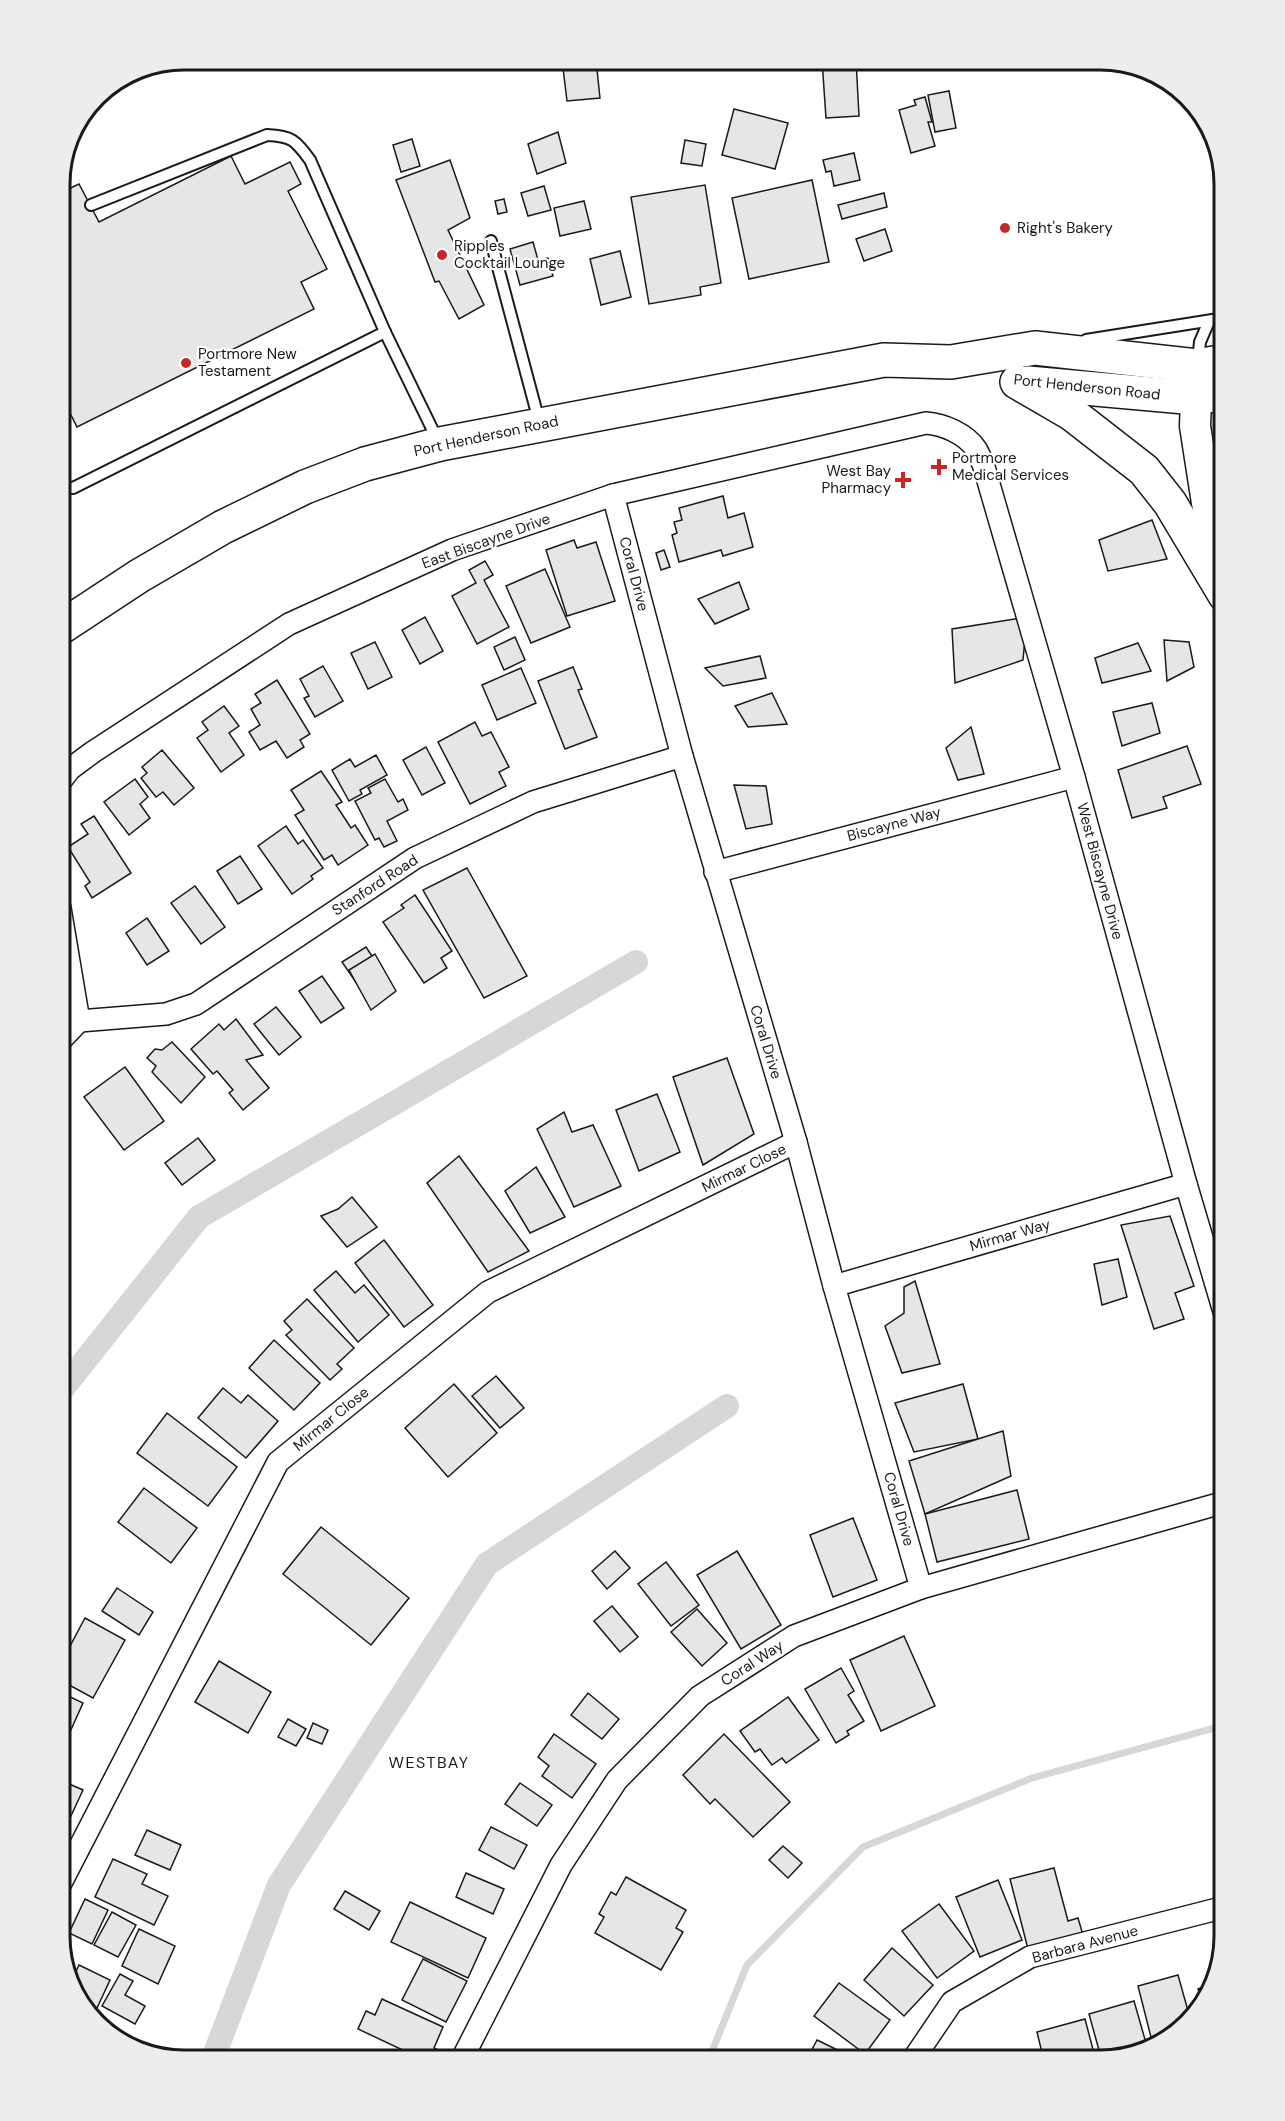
<svg xmlns="http://www.w3.org/2000/svg" width="1285" height="2121" font-family="'DM Sans',sans-serif">
	<style>
		.lines { fill: none; stroke-linecap: round; stroke-linejoin: round }
		.stream { stroke: #d7d7d7; stroke-width: 7 }
		.canal { stroke: #d7d7d7; stroke-width: 24 }
		.building { fill: #e6e6e6; stroke: #1a1a1a; stroke-width: 1.5 }
		.lane-casing { stroke: #1a1a1a; stroke-width: 14 }
		.street-casing { stroke: #1a1a1a; stroke-width: 24 }
		.secondary-casing { stroke: #1a1a1a; stroke-width: 33 }
		.primary-casing { stroke: #1a1a1a; stroke-width: 36 }
		.lane { stroke: #fff; stroke-width: 10 }
		.street { stroke: #fff; stroke-width: 21 }
		.secondary { stroke: #fff; stroke-width: 30 }
		.primary { stroke: #fff; stroke-width: 33 }
		.poi-dot { fill: #c62828; stroke: #fff; stroke-width: 2 }
		.labels { text-anchor: middle; stroke-width: 4.5; stroke-linejoin: round; paint-order: stroke }
		.poi-label { font-size: 15px; fill: #1a1a1a; stroke: #fff; text-anchor: start }
		.street-label { font-size: 15px; fill: #1a1a1a; stroke: #fff }
		.neighbourhood-label { font-size: 16px; letter-spacing: 1.5px; fill: #1a1a1a; stroke: #fff }
		.rim { fill: none; stroke: #1a1a1a; stroke-width: 3 }
	</style>
	<rect width="100%" height="100%" fill="#fff"/>
	<g class="lines">
		<polyline class="stream" points="708,2061 747,1965 863,1847 1032,1778 1225,1725"/>
		<g class="canal">
			<polyline points="60,1392 199,1217 636,962"/>
			<polyline points="212,2061 279,1885 487,1564 727,1406"/>
		</g>
	</g>
	<g class="building">
		<polygon points="562,60 596,60 600,98 567,101"/>
		<polygon points="822,60 856,60 859,116 826,118"/>
		<polygon points="949,91 956,128 935,132 928,95"/>
		<polygon points="925,97 932,122 928,122 935,146 911,153 899,110 916,105 914,100"/>
		<polygon points="734,109 788,123 775,169 722,155"/>
		<polygon points="558,132 566,163 537,174 528,144"/>
		<polygon points="412,139 420,166 401,172 393,145"/>
		<polygon points="685,140 706,144 702,166 681,163"/>
		<polygon points="854,153 860,180 834,186 831,171 826,172 823,160"/>
		<polygon points="231,156 245,184 290,162 301,184 288,191 327,269 301,282 314,309 77,427 60,393 60,271 65,269 60,259 60,242 64,240 60,231 60,193 79,184 99,222"/>
		<polygon points="450,160 470,218 448,230 484,305 459,319 439,281 435,282 396,180"/>
		<polygon points="812,180 829,262 749,279 732,198"/>
		<polygon points="705,185 721,283 700,287 701,295 649,304 631,197"/>
		<polygon points="544,186 551,210 528,216 521,193"/>
		<polygon points="884,193 887,207 842,219 838,205"/>
		<polygon points="504,199 507,212 498,214 495,201"/>
		<polygon points="584,201 591,229 560,236 554,208"/>
		<polygon points="885,229 892,251 864,261 856,239"/>
		<polygon points="533,242 538,260 548,258 553,276 520,285 510,249"/>
		<polygon points="620,251 631,297 601,305 590,259"/>
		<polygon points="723,496 728,518 744,513 753,547 723,556 721,550 679,562 672,535 677,533 674,522 682,520 679,508"/>
		<polygon points="1152,520 1167,559 1108,571 1099,540"/>
		<polygon points="574,540 577,548 596,542 615,601 567,616 546,550"/>
		<polygon points="664,550 670,567 661,570 656,553"/>
		<polygon points="485,561 493,575 484,580 509,627 477,644 452,596 476,583 469,570"/>
		<polygon points="545,569 570,627 531,643 506,586"/>
		<polygon points="739,582 749,609 715,624 698,599"/>
		<polygon points="425,617 443,651 420,664 402,630"/>
		<polygon points="1027,617 1023,660 955,683 952,629"/>
		<polygon points="515,637 525,660 504,670 494,647"/>
		<polygon points="1164,640 1189,642 1194,667 1167,681"/>
		<polygon points="375,642 392,677 368,689 351,653"/>
		<polygon points="1138,643 1151,671 1102,683 1095,658"/>
		<polygon points="760,656 766,678 723,686 705,668"/>
		<polygon points="323,666 343,701 315,717 304,698 309,696 300,679"/>
		<polygon points="573,667 582,689 578,690 597,737 565,749 538,681"/>
		<polygon points="521,668 536,703 497,720 482,685"/>
		<polygon points="277,680 310,734 300,740 304,747 287,758 276,741 260,750 249,732 260,725 251,709 261,703 255,694"/>
		<polygon points="772,693 787,724 748,727 735,706"/>
		<polygon points="1152,703 1160,733 1122,746 1113,712"/>
		<polygon points="224,706 239,726 229,733 244,755 221,772 197,738 208,730 202,722"/>
		<polygon points="475,722 482,736 491,732 509,767 499,772 506,786 470,804 438,742"/>
		<polygon points="971,727 984,774 958,780 946,748"/>
		<polygon points="1187,746 1201,784 1163,797 1167,808 1132,818 1118,770"/>
		<polygon points="426,747 445,783 422,795 403,760"/>
		<polygon points="162,750 194,788 174,805 163,792 156,797 141,778 147,773 142,767"/>
		<polygon points="376,755 387,775 360,790 362,794 349,801 332,770 350,759 355,767"/>
		<polygon points="321,771 342,802 336,805 351,828 355,825 368,845 338,865 332,855 324,860 295,815 304,810 291,790"/>
		<polygon points="135,779 148,797 140,804 150,818 129,835 104,802"/>
		<polygon points="385,779 398,802 403,799 408,810 387,821 397,841 384,847 379,838 375,840 355,801 371,793 368,788"/>
		<polygon points="734,785 766,786 772,824 746,829"/>
		<polygon points="94,816 131,873 92,898 85,886 90,882 68,847 88,834 81,824"/>
		<polygon points="286,826 298,844 303,840 323,868 311,876 313,879 292,894 258,846"/>
		<polygon points="240,856 262,889 238,904 217,871"/>
		<polygon points="467,868 527,976 484,998 423,890"/>
		<polygon points="195,886 225,927 201,944 171,903"/>
		<polygon points="415,895 452,951 441,958 447,968 424,983 383,922 404,908 401,905"/>
		<polygon points="147,918 169,951 147,965 126,933"/>
		<polygon points="366,947 387,979 364,994 342,962"/>
		<polygon points="375,954 396,991 371,1010 349,970"/>
		<polygon points="322,976 344,1008 321,1023 299,991"/>
		<polygon points="276,1007 301,1037 279,1055 254,1024"/>
		<polygon points="236,1019 263,1055 246,1060 269,1088 243,1110 229,1093 233,1090 217,1071 213,1074 191,1049 219,1024 224,1030"/>
		<polygon points="172,1042 205,1077 181,1103 152,1072 156,1066 147,1058 155,1049 162,1050"/>
		<polygon points="727,1058 754,1134 703,1165 673,1077"/>
		<polygon points="125,1067 164,1121 124,1150 84,1097"/>
		<polygon points="657,1094 680,1152 639,1171 616,1110"/>
		<polygon points="564,1112 572,1132 593,1125 621,1186 574,1207 537,1129"/>
		<polygon points="1225,1119 1225,1146 1214,1122"/>
		<polygon points="198,1138 215,1160 182,1185 165,1163"/>
		<polygon points="459,1156 529,1251 488,1272 427,1183"/>
		<polygon points="536,1167 565,1217 530,1233 505,1191"/>
		<polygon points="352,1197 377,1227 347,1247 321,1216 338,1209"/>
		<polygon points="1170,1216 1194,1286 1175,1293 1184,1319 1154,1329 1121,1225"/>
		<polygon points="384,1240 433,1305 404,1327 355,1263"/>
		<polygon points="1118,1259 1127,1297 1102,1305 1094,1264"/>
		<polygon points="336,1271 355,1293 364,1285 389,1315 358,1342 314,1290"/>
		<polygon points="915,1281 940,1364 902,1373 885,1326 904,1313 904,1287"/>
		<polygon points="307,1299 354,1348 337,1364 342,1369 330,1380 286,1335 292,1330 284,1321"/>
		<polygon points="274,1340 320,1383 294,1410 249,1368"/>
		<polygon points="496,1376 524,1408 500,1428 472,1396"/>
		<polygon points="454,1384 497,1433 448,1477 405,1428"/>
		<polygon points="963,1384 978,1439 914,1452 895,1403"/>
		<polygon points="223,1388 241,1403 248,1395 278,1421 246,1458 198,1418"/>
		<polygon points="167,1413 237,1467 208,1506 137,1453"/>
		<polygon points="1003,1431 1011,1476 925,1514 909,1461"/>
		<polygon points="144,1488 197,1528 171,1563 118,1522"/>
		<polygon points="1017,1490 1029,1539 937,1562 925,1514"/>
		<polygon points="853,1518 877,1580 833,1597 810,1535"/>
		<polygon points="321,1527 409,1598 371,1645 283,1574"/>
		<polygon points="615,1551 630,1568 607,1589 592,1571"/>
		<polygon points="737,1551 781,1625 741,1649 697,1575"/>
		<polygon points="666,1562 699,1605 671,1626 638,1584"/>
		<polygon points="117,1588 153,1612 139,1635 102,1611"/>
		<polygon points="612,1606 638,1637 620,1652 594,1621"/>
		<polygon points="697,1609 727,1643 702,1666 671,1632"/>
		<polygon points="85,1618 125,1640 93,1698 60,1680 60,1665"/>
		<polygon points="904,1636 935,1706 881,1731 850,1660"/>
		<polygon points="219,1661 271,1692 248,1733 195,1702"/>
		<polygon points="841,1668 854,1691 848,1695 864,1721 847,1731 849,1735 836,1743 805,1689"/>
		<polygon points="60,1692 83,1703 60,1754"/>
		<polygon points="588,1693 619,1719 602,1739 571,1715"/>
		<polygon points="788,1697 819,1740 786,1763 782,1758 772,1765 760,1749 755,1752 740,1731"/>
		<polygon points="288,1719 306,1729 296,1746 278,1737"/>
		<polygon points="313,1723 328,1730 322,1744 307,1738"/>
		<polygon points="554,1734 596,1764 572,1798 542,1776 549,1766 538,1757"/>
		<polygon points="724,1734 790,1802 753,1837 715,1799 710,1804 683,1775"/>
		<polygon points="60,1780 83,1790 70,1818 60,1814"/>
		<polygon points="520,1783 552,1805 537,1826 505,1804"/>
		<polygon points="491,1827 527,1845 514,1869 479,1850"/>
		<polygon points="147,1830 181,1845 170,1870 135,1855"/>
		<polygon points="783,1846 802,1863 788,1878 769,1860"/>
		<polygon points="113,1859 147,1874 142,1884 168,1896 154,1925 95,1897"/>
		<polygon points="1054,1868 1068,1921 1078,1918 1083,1935 1028,1949 1010,1879"/>
		<polygon points="466,1873 504,1889 493,1914 456,1897"/>
		<polygon points="626,1877 686,1910 676,1928 683,1932 661,1970 595,1933 604,1917 599,1914 611,1892 616,1895"/>
		<polygon points="998,1880 1022,1940 980,1957 956,1897"/>
		<polygon points="345,1891 380,1911 369,1930 334,1909"/>
		<polygon points="85,1899 108,1910 92,1944 69,1933"/>
		<polygon points="410,1902 486,1938 468,1978 391,1942"/>
		<polygon points="939,1904 974,1951 937,1978 902,1931"/>
		<polygon points="112,1912 136,1925 118,1957 94,1945"/>
		<polygon points="139,1929 175,1946 158,1984 122,1966"/>
		<polygon points="892,1948 933,1985 904,2016 864,1980"/>
		<polygon points="423,1959 467,1981 446,2022 402,2000"/>
		<polygon points="79,1965 110,1980 97,2008 81,2000 73,1991 71,1982"/>
		<polygon points="120,1974 133,1981 125,1995 145,2006 135,2024 102,2006"/>
		<polygon points="1178,1975 1190,2018 1154,2049 1138,1986"/>
		<polygon points="839,1983 890,2020 865,2054 814,2016"/>
		<polygon points="1211,1984 1204,2005 1204,2006 1198,1989"/>
		<polygon points="382,1999 443,2027 434,2048 446,2054 442,2061 426,2061 358,2029 366,2011 375,2015"/>
		<polygon points="1134,2001 1148,2050 1102,2061 1089,2014"/>
		<polygon points="1085,2019 1096,2061 1044,2061 1037,2032"/>
		<polygon points="817,2040 860,2061 806,2061"/>
		<polygon points="381,2051 400,2061 377,2061"/>
	</g>
	<g class="lines">
		<g class="lane-casing">
			<g id="lane">
				<path d="M91,205l176,-70c25,1 28,5 43,25l75,172 53,109"/>
				<polyline points="491,241 539,421"/>
				<polyline points="1086,340 1225,318"/>
				<polyline points="1198,361 1200,342 1209,321"/>
				<polyline points="60,487 73,488 385,332"/>
			</g>
		</g>
		<g class="street-casing">
			<g id="street">
				<polyline points="613,495 682,756 796,1142 834,1286 921,1588"/>
				<path d="M60,782l10,-13 23,-17 196,-128 163,-74 161,-55 313,-72c17,1 40,11 50,26 3,5 6,12 8,18l90,310 112,407 39,131"/>
				<polyline points="715,872 1074,777"/>
				<polyline points="60,908 79,1021"/>
				<polyline points="79,1021 166,1014 196,1004 415,858 533,802 682,756"/>
				<polyline points="60,1041 79,1021"/>
				<polyline points="834,1286 1186,1184"/>
				<polyline points="60,1885 278,1462 488,1292 796,1142"/>
				<polyline points="461,2061 561,1865 617,1780 700,1696 794,1636 921,1588 1225,1502"/>
				<polyline points="912,2061 952,2002 1030,1957 1225,1907"/>
			</g>
		</g>
		<g class="secondary-casing">
			<polyline id="secondary" points="1197,375 1195,426 1207,503 1225,573"/>
		</g>
		<g class="primary-casing">
			<g id="primary">
				<polyline points="1017,382 1072,414 1144,470 1170,503 1225,595"/>
				<polyline points="1028,383 1196,398 1225,393"/>
				<polyline points="60,628 139,576 223,527 305,487 365,464 440,444 884,360 951,362 1035,348 1197,366 1225,361"/>
			</g>
		</g>
		<use href="#lane" class="lane"/>
		<use href="#street" class="street"/>
		<use href="#secondary" class="secondary"/>
		<use href="#primary" class="primary"/>
	</g>
	<g class="poi-dot">
		<circle cx="1005" cy="228" r="6"/>
		<circle cx="442" cy="255" r="6"/>
		<circle cx="186" cy="363" r="6"/>
		<path d="M936 458h6v6h6v6h-6v6h-6v-6h-6v-6h6z"/>
		<path d="M900 471h6v6h6v6h-6v6h-6v-6h-6v-6h6z"/>
	</g>
	<g class="labels">
		<g class="poi-label">
			<text x="1017" y="233">Right's Bakery</text>
			<text x="454" y="251">Ripples<tspan x="454" dy="17">Cocktail Lounge</tspan></text>
			<text x="198" y="359">Portmore New<tspan x="198" dy="17">Testament</tspan></text>
			<text x="952" y="463">Portmore<tspan x="952" dy="17">Medical Services</tspan></text>
			<text x="891" y="476" text-anchor="end">West Bay<tspan x="891" dy="17">Pharmacy</tspan></text>
		</g>
		<g class="street-label">
			<text transform="translate(1087 387) rotate(6)" y="5">Port Henderson Road</text>
			<text transform="translate(486 436) rotate(-12)" y="5">Port Henderson Road</text>
			<text transform="translate(486 541) rotate(-20)" y="5">East Biscayne Drive</text>
			<text transform="translate(634 574) rotate(75)" y="5">Coral Drive</text>
			<text transform="translate(894 824) rotate(-15)" y="5">Biscayne Way</text>
			<text transform="translate(1100 871) rotate(75)" y="5">West Biscayne Drive</text>
			<text transform="translate(375 885) rotate(-33)" y="5">Stanford Road</text>
			<text transform="translate(766 1042) rotate(73)" y="5">Coral Drive</text>
			<text transform="translate(744 1168) rotate(-26)" y="5">Mirmar Close</text>
			<text transform="translate(1010 1235) rotate(-16)" y="5">Mirmar Way</text>
			<text transform="translate(331 1419) rotate(-39)" y="5">Mirmar Close</text>
			<text transform="translate(899 1509) rotate(74)" y="5">Coral Drive</text>
			<text transform="translate(752 1663) rotate(-33)" y="5">Coral Way</text>
			<text transform="translate(1085 1944) rotate(-15)" y="5">Barbara Avenue</text>
		</g>
		<g class="neighbourhood-label">
			<text x="429" y="1768">WESTBAY</text>
		</g>
	</g>
	<path d="M0 0H1285V2121H0ZM184 70H1100A114 114 0 0 1 1214 184V1936A114 114 0 0 1 1100 2050H184A114 114 0 0 1 70 1936V184A114 114 0 0 1 184 70Z" fill="#ededed" fill-rule="evenodd"/>
	<path class="rim" d="M184 70H1100A114 114 0 0 1 1214 184V1936A114 114 0 0 1 1100 2050H184A114 114 0 0 1 70 1936V184A114 114 0 0 1 184 70Z"/>
</svg>
